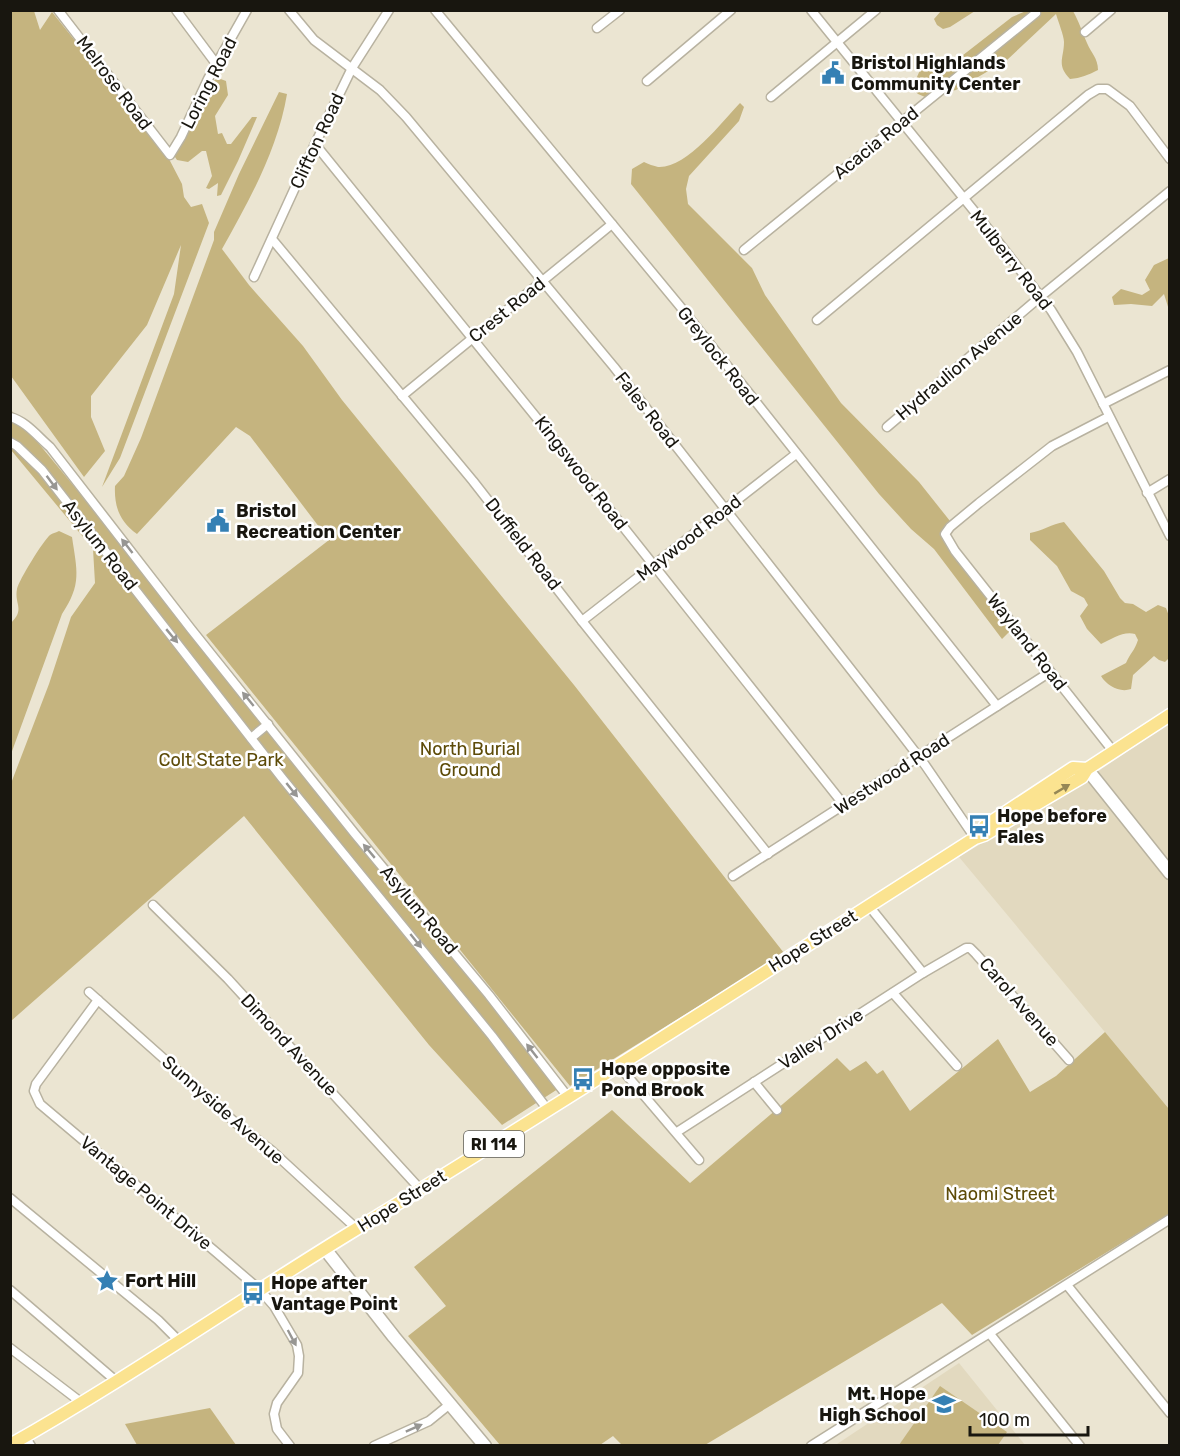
<svg xmlns="http://www.w3.org/2000/svg" width="1180" height="1456" font-family="Rubik,sans-serif">
	<style>
		.built { fill: #e2d9bf }
		.green { fill: #c5b47f }
		.lines { fill: none; stroke-linecap: round; stroke-linejoin: round }
		.street-casing { stroke: #b8b2a0; stroke-width: 11 }
		.secondary-casing { stroke: #b8b2a0; stroke-width: 15 }
		.primary-casing { stroke: #fff; stroke-width: 15 }
		.street { stroke: #fff; stroke-width: 8 }
		.secondary { stroke: #fff; stroke-width: 12 }
		.primary { stroke: #fbe390; stroke-width: 12 }
		.oneway { fill: #979693 }
		.oneway2 { fill: #958756 }
		.labels { text-anchor: middle; stroke-width: 5; stroke-linejoin: round; paint-order: stroke }
		.shield { fill: #fff; stroke: #5d5c57; stroke-width: 1.5 }
		.shield-label { font-size: 16px; font-weight: bold; fill: #18160f }
		.poi-label { font-size: 18px; font-weight: bold; fill: #18160f; stroke: #fff; text-anchor: start }
		.street-label { font-size: 18px; fill: #18160f; stroke: #fff }
		.park-label { font-size: 18px; fill: #5d4b08; stroke: #fff }
	</style>
	<rect width="100%" height="100%" fill="#ebe5d2"/>
	<g class="built">
		<polygon points="1169,723 1169,1109 959,857 1081,783"/>
		<polygon points="959,1363 1025,1445 834,1446"/>
	</g>
	<g class="green">
		<polygon points="11,11 34,11 40,30 52,12 168,157 182,184 184,197 191,207 202,204 209,223 120,458 102,487 174,294 181,245 147,325 91,396 91,417 105,451 84,477 11,376"/>
		<polygon points="941,11 941,10 975,11 950,27 943,29 937,25 934,19"/>
		<path d="M1026,11h47c6,11 9,20 14,32 4,10 11,15 11,27 -10,5 -17,8 -28,9 -14,-14 -6,-21 -6,-37 0,-6 -6,-21 -8,-28l-49,46 -51,30 -31,7 -7,-3 -5,-5c4,-12 6,-23 19,-29l6,4 -1,9 12,-7 63,-49z"/>
		<path d="M218,78l8,3 2,14 -13,21 3,18 4,-1 5,11h4l21,-27h5l-19,44 -17,34 -4,1 1,-13 -9,6 -3,-1 6,-12 -6,-25h-4l-14,11 -11,-2 -4,-6 9,-11 23,-40c1,-10 4,-20 13,-25z"/>
		<path d="M279,92l8,2c-9,55 -38,107 -65,155l27,36 54,61 39,54 232,285 210,268 -214,133 -364,-451 123,-95 -79,-104 -14,-9 -99,107c-17,-12 -23,-27 -22,-48l9,-10 17,-38 73,-198v-8l25,-58z"/>
		<path d="M740,103l4,4 -5,14 -50,55 -3,13 2,15 64,64 13,27 76,108 78,79 31,39 -10,13 73,94 -11,11 -68,-90 -23,-20 -32,-35 -248,-310 1,-15 12,-7c4,2 10,4 14,5 28,2 64,-45 82,-64z"/>
		<polygon points="1169,258 1169,310 1164,294 1152,306 1131,304 1114,305 1112,297 1121,289 1142,295 1150,290 1145,280 1154,265"/>
		<polygon points="11,410 192,629 355,834 564,1085 502,1125 429,1045 244,816 11,1021 10,786 49,684 71,617 95,583 93,549 11,450"/>
		<path d="M1064,522l40,49 16,27 5,5 8,1 13,8 12,-7 8,3 3,8v42l-4,4 -6,-2 -5,-4 -21,19 -2,14c-11,4 -24,-3 -30,-13l25,-13c4,-10 8,-11 12,-23l-3,-6c-12,-3 -23,5 -34,10l-14,-15 -7,-13 8,-11 -4,-7 -13,-7 -14,-25 -27,-26v-7c12,-2 22,-9 34,-11z"/>
		<path d="M59,531l13,6c5,34 10,47 -10,77l-51,140 -1,-130c16,-15 4,-19 7,-35 2,-9 26,-48 33,-54 3,-2 5,-2 9,-4z"/>
		<polygon points="1105,1032 1169,1109 1169,1214 972,1335 942,1303 705,1445 622,1445 613,1436 600,1445 500,1445 408,1336 446,1306 414,1267 612,1110 690,1183 837,1058 850,1071 866,1061 877,1074 883,1070 910,1111 998,1039 1030,1092 1056,1076"/>
		<polygon points="940,1386 1007,1432 998,1445 899,1445"/>
		<polygon points="210,1408 236,1445 137,1445 125,1424"/>
	</g>
	<g class="lines">
		<g class="street-casing">
			<g id="street">
				<polyline points="58,10 170,155 181,137 208,79 247,10"/>
				<polyline points="176,10 217,65"/>
				<polyline points="289,10 314,40 380,90 406,117 614,367 899,731 925,765 975,838"/>
				<polyline points="435,10 679,305 997,706"/>
				<polyline points="811,10 979,217 1051,310 1077,352 1170,536"/>
				<polyline points="597,28 620,10"/>
				<polyline points="1085,32 1111,10"/>
				<polyline points="647,81 731,10"/>
				<polyline points="771,97 876,10"/>
				<polyline points="315,144 540,422 844,805"/>
				<polyline points="272,239 473,481 582,621 768,854"/>
				<polyline points="744,250 1036,13"/>
				<polyline points="254,277 315,144 352,68 389,10"/>
				<polyline points="817,320 1088,95 1098,89 1107,89 1130,106 1170,159"/>
				<polyline points="402,396 612,224"/>
				<polyline points="1103,404 1170,370"/>
				<path d="M10,417c16,4 28,20 40,30l141,182 164,205 134,161 79,102"/>
				<polyline points="1108,417 1052,446 979,503 950,527 945,534 955,551 1113,751"/>
				<polyline points="887,427 1040,297 1170,191"/>
				<polyline points="10,442 17,446 42,470 282,778 492,1036 548,1110"/>
				<polyline points="1147,493 1170,479"/>
				<polyline points="582,621 796,454"/>
				<polyline points="251,738 268,724"/>
				<polyline points="733,876 1050,672"/>
				<polyline points="153,905 228,979 421,1190"/>
				<polyline points="869,906 923,973"/>
				<polyline points="89,992 237,1124 271,1150 357,1229"/>
				<polyline points="893,993 957,1066"/>
				<polyline points="98,1000 36,1084 34,1091 40,1104 217,1253 260,1290 274,1306 297,1345 299,1356 298,1373 277,1403 274,1414 277,1429 290,1446"/>
				<polyline points="618,1065 699,1160"/>
				<polyline points="754,1082 777,1110"/>
				<polyline points="677,1132 923,973 966,948 970,948 976,954 1069,1060"/>
				<polyline points="10,1198 158,1320 180,1342"/>
				<polyline points="1067,1285 1170,1413"/>
				<polyline points="10,1290 116,1381"/>
				<polyline points="990,1334 1080,1446"/>
				<polyline points="10,1348 82,1403"/>
				<polyline points="25,1437 31,1446"/>
				<polyline points="374,1446 429,1421 450,1404"/>
				<polyline points="811,1446 1170,1219"/>
			</g>
		</g>
		<g class="secondary-casing">
			<g id="secondary">
				<polyline points="1087,769 1170,873"/>
				<polyline points="325,1249 394,1337 485,1446"/>
			</g>
		</g>
		<g class="primary-casing">
			<g id="primary">
				<polyline points="985,826 1073,768 1087,769"/>
				<path d="M10,1445c115,-65 223,-140 335,-209 212,-130 421,-264 630,-398l9,-3 98,-58 5,-8 83,-54"/>
			</g>
		</g>
		<use href="#street" class="street"/>
		<use href="#secondary" class="secondary"/>
		<use href="#primary" class="primary"/>
	</g>
	<defs><path id="oneway-solid" d="M-6-.8H1V-3.2L6.5 0L1 3.2V.8H-6Z" transform="scale(1.5)"/></defs>
	<g class="oneway">
		<use href="#oneway-solid" transform="translate(52 483) rotate(53)"/>
		<use href="#oneway-solid" transform="translate(127 546) rotate(-128)"/>
		<use href="#oneway-solid" transform="translate(172 636) rotate(50)"/>
		<use href="#oneway-solid" transform="translate(248 699) rotate(-129)"/>
		<use href="#oneway-solid" transform="translate(292 790) rotate(51)"/>
		<use href="#oneway-solid" transform="translate(369 851) rotate(-130)"/>
		<use href="#oneway-solid" transform="translate(416 941) rotate(51)"/>
		<use href="#oneway-solid" transform="translate(532 1051) rotate(-128)"/>
		<use href="#oneway-solid" transform="translate(292 1338) rotate(62)"/>
		<use href="#oneway-solid" transform="translate(414 1428) rotate(-24)"/>
	</g>
	<use class="oneway2" href="#oneway-solid" transform="translate(1062 789) rotate(-31)"/>
	<defs>
		<g id="civic-bare" transform="scale(1.8)"><path d="M-.6-6.5H3V-4.5H.6V-3L4-1V1h2V6H-6V1h2V-1L-.6-3ZM-1.2 2.5V6h2.4V2.5Z" fill="#3580b4" stroke="#fff" stroke-width="2.5" paint-order="stroke"/></g>
		<g id="bus-bare" transform="scale(1.8)"><path d="M-5-6H5V4H4V6H2V4H-2V6H-4V4H-5ZM-3.5-4V0h7V-4ZM-3.5 1.2v1.5H-2V1.2ZM2 1.2v1.5H3.5V1.2Z" fill="#3580b4" stroke="#fff" stroke-width="2.5" paint-order="stroke"/></g>
		<g id="sight-bare" transform="scale(1.8)"><path d="M0-6L1.8-2.2L6-1.7L2.9 1.2L3.7 5.4L0 3.3L-3.7 5.4L-2.9 1.2L-6-1.7L-1.8-2.2Z" fill="#3580b4" stroke="#fff" stroke-width="2.5" paint-order="stroke"/></g>
		<g id="school-bare" transform="scale(1.8)"><path d="M0-5L7-2L0 1L-7-2ZM-4 1L0 2.5L4 1V4Q0 6-4 4Z" fill="#3580b4" stroke="#fff" stroke-width="2.5" paint-order="stroke"/></g>
	</defs>
	<g fill-rule="evenodd">
		<use href="#civic-bare" x="833" y="73"/>
		<use href="#civic-bare" x="218" y="521"/>
		<use href="#bus-bare" x="979" y="826"/>
		<use href="#bus-bare" x="583" y="1079"/>
		<use href="#sight-bare" x="107" y="1281"/>
		<use href="#bus-bare" x="253" y="1293"/>
		<use href="#school-bare" x="944" y="1404"/>
	</g>
	<g class="labels">
		<rect class="shield" x="464" y="1131" width="60" height="26" rx="4.5"/>
		<g class="shield-label">
			<text x="494" y="1150">RI 114</text>
		</g>
		<g class="poi-label">
			<text x="851" y="69">Bristol Highlands<tspan x="851" dy="21">Community Center</tspan></text>
			<text x="236" y="517">Bristol<tspan x="236" dy="21">Recreation Center</tspan></text>
			<text x="997" y="822">Hope before<tspan x="997" dy="21">Fales</tspan></text>
			<text x="601" y="1075">Hope opposite<tspan x="601" dy="21">Pond Brook</tspan></text>
			<text x="125" y="1287">Fort Hill</text>
			<text x="271" y="1289">Hope after<tspan x="271" dy="21">Vantage Point</tspan></text>
			<text x="926" y="1400" text-anchor="end">Mt. Hope<tspan x="926" dy="21">High School</tspan></text>
		</g>
		<g class="street-label">
			<text transform="translate(114 83) rotate(53)" y="6">Melrose Road</text>
			<text transform="translate(209 83) rotate(-63)" y="6">Loring Road</text>
			<text transform="translate(317 141) rotate(-65)" y="6">Clifton Road</text>
			<text transform="translate(876 143) rotate(-39)" y="6">Acacia Road</text>
			<text transform="translate(1011 260) rotate(52)" y="6">Mulberry Road</text>
			<text transform="translate(507 310) rotate(-39)" y="6">Crest Road</text>
			<text transform="translate(718 356) rotate(52)" y="6">Greylock Road</text>
			<text transform="translate(959 366) rotate(-40)" y="6">Hydraulion Avenue</text>
			<text transform="translate(647 410) rotate(52)" y="6">Fales Road</text>
			<text transform="translate(581 473) rotate(52)" y="6">Kingswood Road</text>
			<text transform="translate(689 538) rotate(-38)" y="6">Maywood Road</text>
			<text transform="translate(523 544) rotate(52)" y="6">Duffield Road</text>
			<text transform="translate(100 545) rotate(52)" y="6">Asylum Road</text>
			<text transform="translate(1027 642) rotate(52)" y="6">Wayland Road</text>
			<text transform="translate(892 774) rotate(-33)" y="6">Westwood Road</text>
			<text transform="translate(419 910) rotate(50)" y="6">Asylum Road</text>
			<text transform="translate(813 941) rotate(-32)" y="6">Hope Street</text>
			<text transform="translate(1019 1002) rotate(49)" y="6">Carol Avenue</text>
			<text transform="translate(821 1039) rotate(-33)" y="6">Valley Drive</text>
			<text transform="translate(289 1045) rotate(47)" y="6">Dimond Avenue</text>
			<text transform="translate(223 1110) rotate(41)" y="6">Sunnyside Avenue</text>
			<text transform="translate(146 1193) rotate(40)" y="6">Vantage Point Drive</text>
			<text transform="translate(402 1201) rotate(-32)" y="6">Hope Street</text>
		</g>
		<g class="park-label">
			<text x="470" y="755">North Burial<tspan x="470" dy="21">Ground</tspan></text>
			<text x="221" y="766">Colt State Park</text>
			<text x="1000" y="1200">Naomi Street</text>
		</g>
	</g>
	<rect width="1180" height="1456" fill="none" stroke="#18160f" stroke-width="24"/>
	<path d="M970 1426v9h118v-9" fill="none" stroke="#18160f" stroke-width="3"/>
	<text x="979" y="1426" font-size="18" fill="#18160f" stroke="#ffffff" stroke-width="4.5" paint-order="stroke">100 m</text>
</svg>
